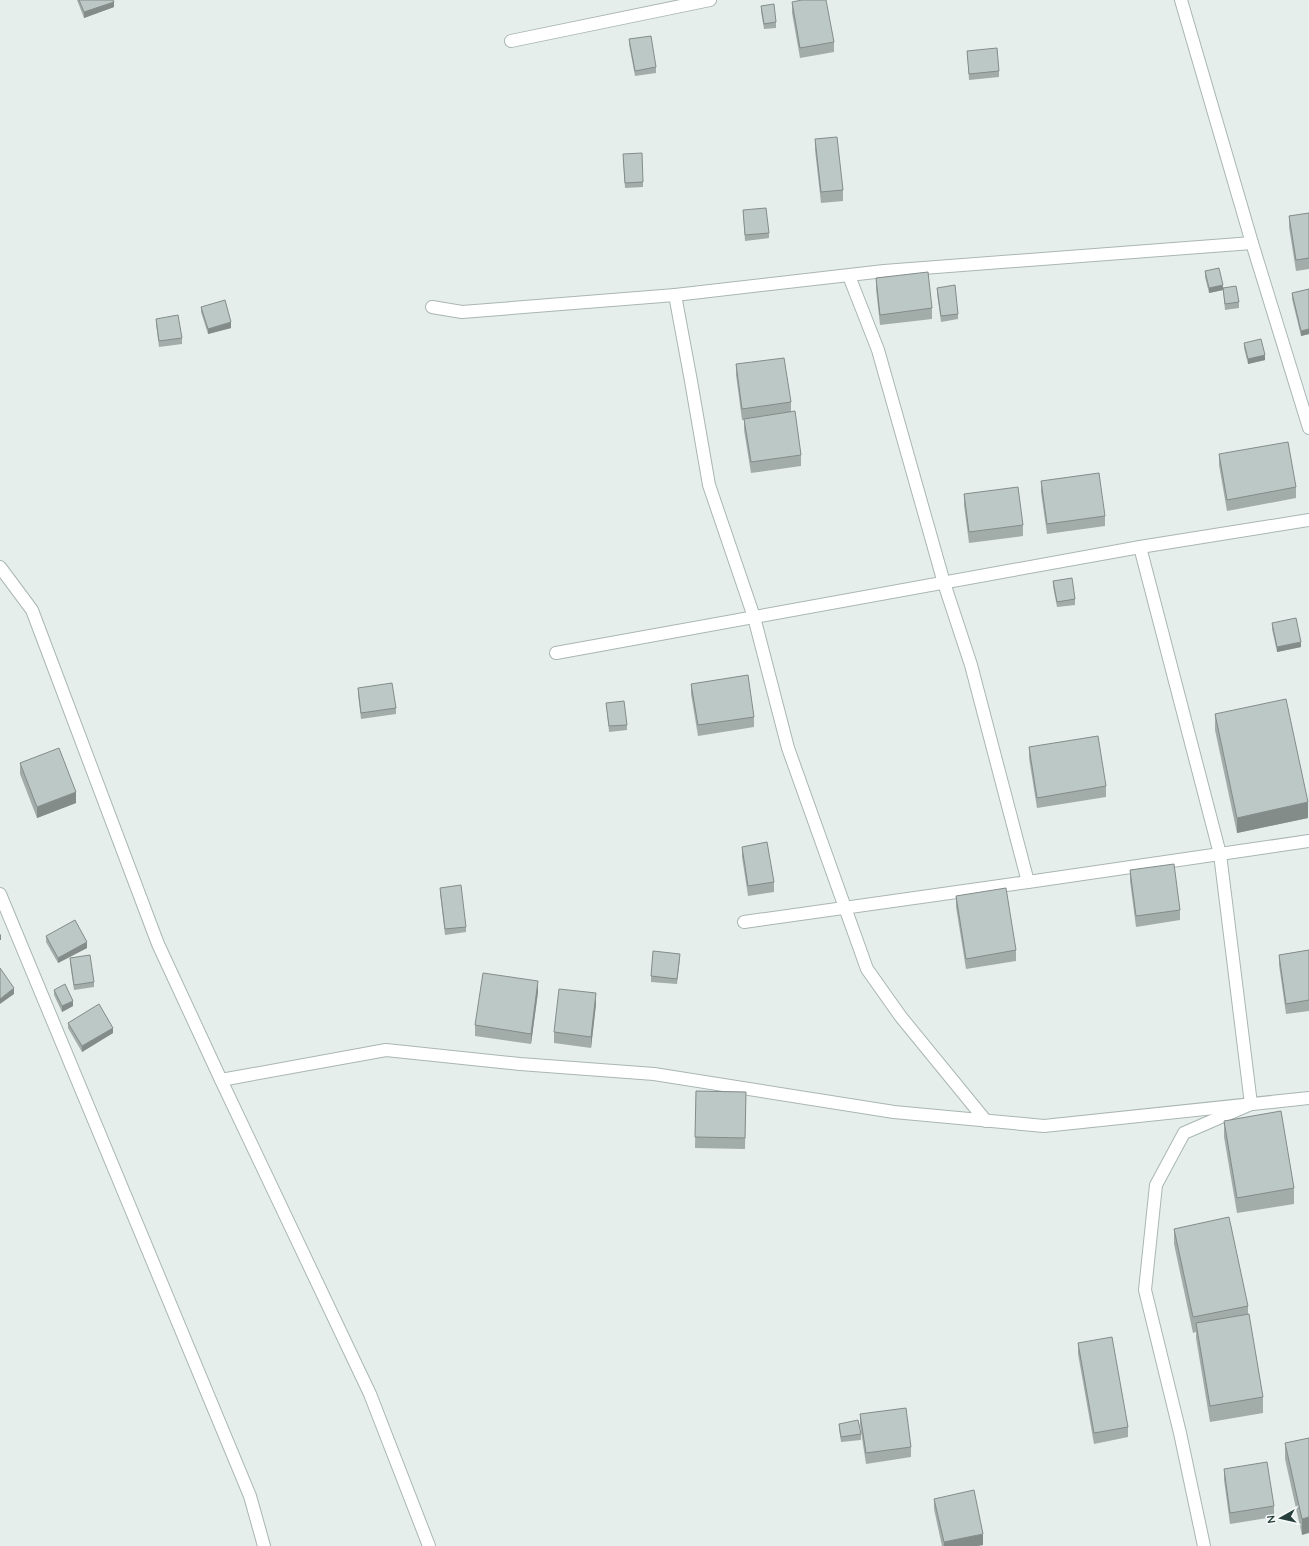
<svg xmlns="http://www.w3.org/2000/svg" width="1309" height="1546" font-family="Quicksand,sans-serif">
	<style>
		.lines { fill: none; stroke-linecap: round; stroke-linejoin: round }
		.minor-casing { stroke: #a9b6b4; stroke-width: 14 }
		.minor { stroke: #fff; stroke-width: 12 }
		.wall { fill: #a2aca9 }
		.shaded-wall { fill: #848c8a }
		.building { fill: #bcc8c5; stroke: #848c8a }
	</style>
	<rect width="100%" height="100%" fill="#e6eeec"/>
	<g class="lines">
		<g class="minor-casing">
			<g id="minor">
				<polyline points="1181,0 1252,243 1309,428"/>
				<polyline points="511,41 710,0"/>
				<polyline points="849,276 878,350 944,583 971,665 1028,882"/>
				<polyline points="675,295 691,381 709,485 754,617 788,748 867,969 901,1017 986,1121"/>
				<polyline points="432,307 462,312 675,295 884,271 1252,243"/>
				<polyline points="1140,547 1220,854 1251,1104 1184,1133 1156,1185 1145,1290 1180,1433 1204,1546"/>
				<polyline points="0,567 32,610 158,944 221,1080 370,1394 429,1546"/>
				<polyline points="556,653 1140,547 1309,520"/>
				<polyline points="0,894 250,1496 264,1546"/>
				<polyline points="744,922 1028,882 1309,841"/>
				<polyline points="221,1080 386,1050 520,1064 654,1074 894,1112 1044,1126 1309,1098"/>
			</g>
		</g>
		<use href="#minor" class="minor"/>
	</g>
	<g class="wall">
		<polygon points="77,0 113,0 114,7 84,18"/>
		<polygon points="792,2 834,42 834,52 800,58 792,13"/>
		<polygon points="761,6 776,22 776,28 764,29 761,11"/>
		<polygon points="629,39 656,67 656,73 635,76 629,44"/>
		<polygon points="967,51 999,71 999,77 969,80"/>
		<polygon points="815,139 843,190 843,201 821,203 815,150"/>
		<polygon points="623,159 643,182 643,187 625,188"/>
		<polygon points="743,210 769,233 769,238 745,241"/>
		<polygon points="1309,213 1309,269 1296,271 1289,227 1289,216"/>
		<polygon points="1205,271 1239,302 1239,308 1225,310 1223,290 1209,293 1205,277"/>
		<polygon points="876,278 932,308 932,319 880,325 876,289"/>
		<polygon points="937,288 958,314 958,319 941,322 937,293"/>
		<polygon points="1309,289 1309,334 1301,336 1292,299 1292,293"/>
		<polygon points="201,307 231,328 208,334 201,312"/>
		<polygon points="156,319 182,338 182,344 159,347 156,324"/>
		<polygon points="1244,343 1265,360 1248,364 1244,348"/>
		<polygon points="736,364 791,402 791,412 801,455 801,466 751,473 744,430 744,420 742,420 736,375"/>
		<polygon points="1219,454 1296,487 1296,498 1227,511 1219,465"/>
		<polygon points="1041,481 1105,516 1105,526 1047,534 1041,492"/>
		<polygon points="964,494 1023,525 1023,536 969,543 964,505"/>
		<polygon points="1053,581 1075,599 1075,605 1057,607 1053,586"/>
		<polygon points="1272,623 1301,647 1277,652 1272,629"/>
		<polygon points="691,684 754,717 754,727 698,736 691,694"/>
		<polygon points="358,688 396,708 396,714 361,719 358,694"/>
		<polygon points="606,703 627,725 627,730 609,732"/>
		<polygon points="1215,714 1308,818 1237,833 1215,730"/>
		<polygon points="1029,747 1106,786 1106,797 1037,808 1029,758"/>
		<polygon points="20,763 76,803 37,818 20,774"/>
		<polygon points="742,847 774,882 774,892 748,896 742,857"/>
		<polygon points="1130,870 1180,910 1180,920 1136,927 1130,881"/>
		<polygon points="440,888 466,927 466,932 445,935 440,893"/>
		<polygon points="956,896 1016,950 1016,961 966,969 956,907"/>
		<polygon points="46,936 87,948 58,963 46,942"/>
		<polygon points="1309,950 1309,1011 1286,1014 1279,965 1279,955"/>
		<polygon points="70,958 94,982 94,987 74,990 70,963"/>
		<polygon points="680,959 677,984 651,982 651,976"/>
		<polygon points="54,990 73,1006 62,1012 54,995"/>
		<polygon points="538,992 531,1044 475,1036 475,1025"/>
		<polygon points="596,1004 591,1048 554,1043 554,1032"/>
		<polygon points="68,1023 113,1033 82,1052 68,1028"/>
		<polygon points="696,1091 746,1092 745,1149 695,1148"/>
		<polygon points="1224,1121 1294,1188 1294,1204 1237,1213 1224,1137"/>
		<polygon points="1174,1229 1248,1306 1248,1314 1263,1397 1263,1413 1210,1422 1196,1338 1196,1332 1193,1333 1174,1244"/>
		<polygon points="1078,1343 1128,1427 1128,1437 1094,1444 1078,1354"/>
		<polygon points="860,1414 911,1447 911,1457 866,1464 860,1425"/>
		<polygon points="839,1424 861,1434 861,1440 841,1442 839,1429"/>
		<polygon points="1309,1438 1302,1535 1285,1459 1285,1443"/>
		<polygon points="1224,1469 1274,1506 1274,1517 1230,1524 1224,1480"/>
		<polygon points="934,1499 983,1545 977,1546 942,1546 934,1509"/>
	</g>
	<g class="shaded-wall">
		<polygon points="114,2 114,7 84,18 84,12"/>
		<polygon points="1223,285 1223,290 1209,293 1209,288"/>
		<polygon points="231,322 231,328 208,334 208,329"/>
		<polygon points="1309,329 1309,334 1301,336 1301,331"/>
		<polygon points="1265,355 1265,360 1248,364 1248,359"/>
		<polygon points="1301,642 1301,647 1277,652 1277,647"/>
		<polygon points="76,792 76,803 37,818 37,807"/>
		<polygon points="1308,802 1308,818 1237,833 1237,818"/>
		<polygon points="1,934 1,940 0,940 0,935"/>
		<polygon points="87,942 87,948 58,963 58,958"/>
		<polygon points="538,981 538,992 531,1044 531,1034"/>
		<polygon points="14,988 14,994 0,1004 0,999"/>
		<polygon points="596,993 596,1004 591,1048 591,1037"/>
		<polygon points="73,1001 73,1006 62,1012 62,1006"/>
		<polygon points="113,1028 113,1033 82,1052 82,1046"/>
		<polygon points="1309,1517 1309,1533 1302,1535 1302,1519"/>
		<polygon points="983,1534 983,1545 977,1546 944,1546 944,1542"/>
	</g>
	<g class="building">
		<polygon points="79,0 113,0 114,2 84,12"/>
		<polygon points="802,0 826,0 834,42 800,48 792,2"/>
		<polygon points="774,4 776,22 764,24 761,6"/>
		<polygon points="651,36 656,67 635,71 629,39"/>
		<polygon points="997,48 999,71 969,74 967,51"/>
		<polygon points="837,137 843,190 821,192 815,139"/>
		<polygon points="642,153 643,182 625,183 623,154"/>
		<polygon points="766,208 769,233 745,235 743,210"/>
		<polygon points="1309,213 1309,258 1296,260 1289,216"/>
		<polygon points="1219,268 1223,285 1209,288 1205,271"/>
		<polygon points="928,272 932,308 880,315 876,278"/>
		<polygon points="955,285 958,314 941,316 937,288"/>
		<polygon points="1236,286 1239,302 1225,304 1223,288"/>
		<polygon points="1309,289 1309,329 1301,331 1292,293"/>
		<polygon points="225,300 231,322 208,329 201,307"/>
		<polygon points="178,315 182,338 159,341 156,319"/>
		<polygon points="1261,339 1265,355 1248,359 1244,343"/>
		<polygon points="784,358 791,402 742,409 736,364"/>
		<polygon points="795,411 801,455 751,462 744,419"/>
		<polygon points="1288,442 1296,487 1227,500 1219,454"/>
		<polygon points="1099,473 1105,516 1047,524 1041,481"/>
		<polygon points="1018,487 1023,525 969,532 964,494"/>
		<polygon points="1072,578 1075,599 1057,602 1053,581"/>
		<polygon points="1296,618 1301,642 1277,647 1272,623"/>
		<polygon points="748,675 754,717 698,725 691,684"/>
		<polygon points="392,683 396,708 361,713 358,688"/>
		<polygon points="1286,699 1308,802 1237,818 1215,714"/>
		<polygon points="624,701 627,725 609,726 606,703"/>
		<polygon points="1098,736 1106,786 1037,798 1029,747"/>
		<polygon points="59,748 76,792 37,807 20,763"/>
		<polygon points="767,842 774,882 748,886 742,847"/>
		<polygon points="1174,864 1180,910 1136,916 1130,870"/>
		<polygon points="461,885 466,927 445,929 440,888"/>
		<polygon points="1006,888 1016,950 966,959 956,896"/>
		<polygon points="75,920 87,942 58,958 46,936"/>
		<polygon points="1309,950 1309,1000 1286,1004 1279,955"/>
		<polygon points="653,951 680,954 677,979 651,976"/>
		<polygon points="90,955 94,982 74,985 70,958"/>
		<polygon points="0,968 14,988 0,999"/>
		<polygon points="483,973 538,981 531,1034 475,1025"/>
		<polygon points="65,984 73,1001 62,1006 54,990"/>
		<polygon points="559,989 596,993 591,1037 554,1032"/>
		<polygon points="99,1004 113,1028 82,1046 68,1023"/>
		<polygon points="696,1091 746,1092 745,1138 695,1137"/>
		<polygon points="1281,1111 1294,1188 1237,1198 1224,1121"/>
		<polygon points="1229,1217 1248,1306 1193,1317 1174,1229"/>
		<polygon points="1249,1314 1263,1397 1210,1406 1196,1323"/>
		<polygon points="1112,1337 1128,1427 1094,1433 1078,1343"/>
		<polygon points="906,1408 911,1447 866,1453 860,1414"/>
		<polygon points="858,1420 861,1434 841,1437 839,1424"/>
		<polygon points="1309,1438 1309,1517 1302,1519 1285,1443"/>
		<polygon points="1267,1462 1274,1506 1230,1513 1224,1469"/>
		<polygon points="974,1490 983,1534 944,1542 934,1499"/>
	</g>
	<g transform="translate(1281 1518) rotate(262)" stroke="#f7faf9" stroke-width="3" paint-order="stroke">
	<path d="M0-3L7 15L0 10L-7 15Z" fill="#263f3c"/>
	<text y="-6" font-size="11" font-weight="bold" text-anchor="middle" fill="#263f3c">N</text>
	</g>
</svg>
